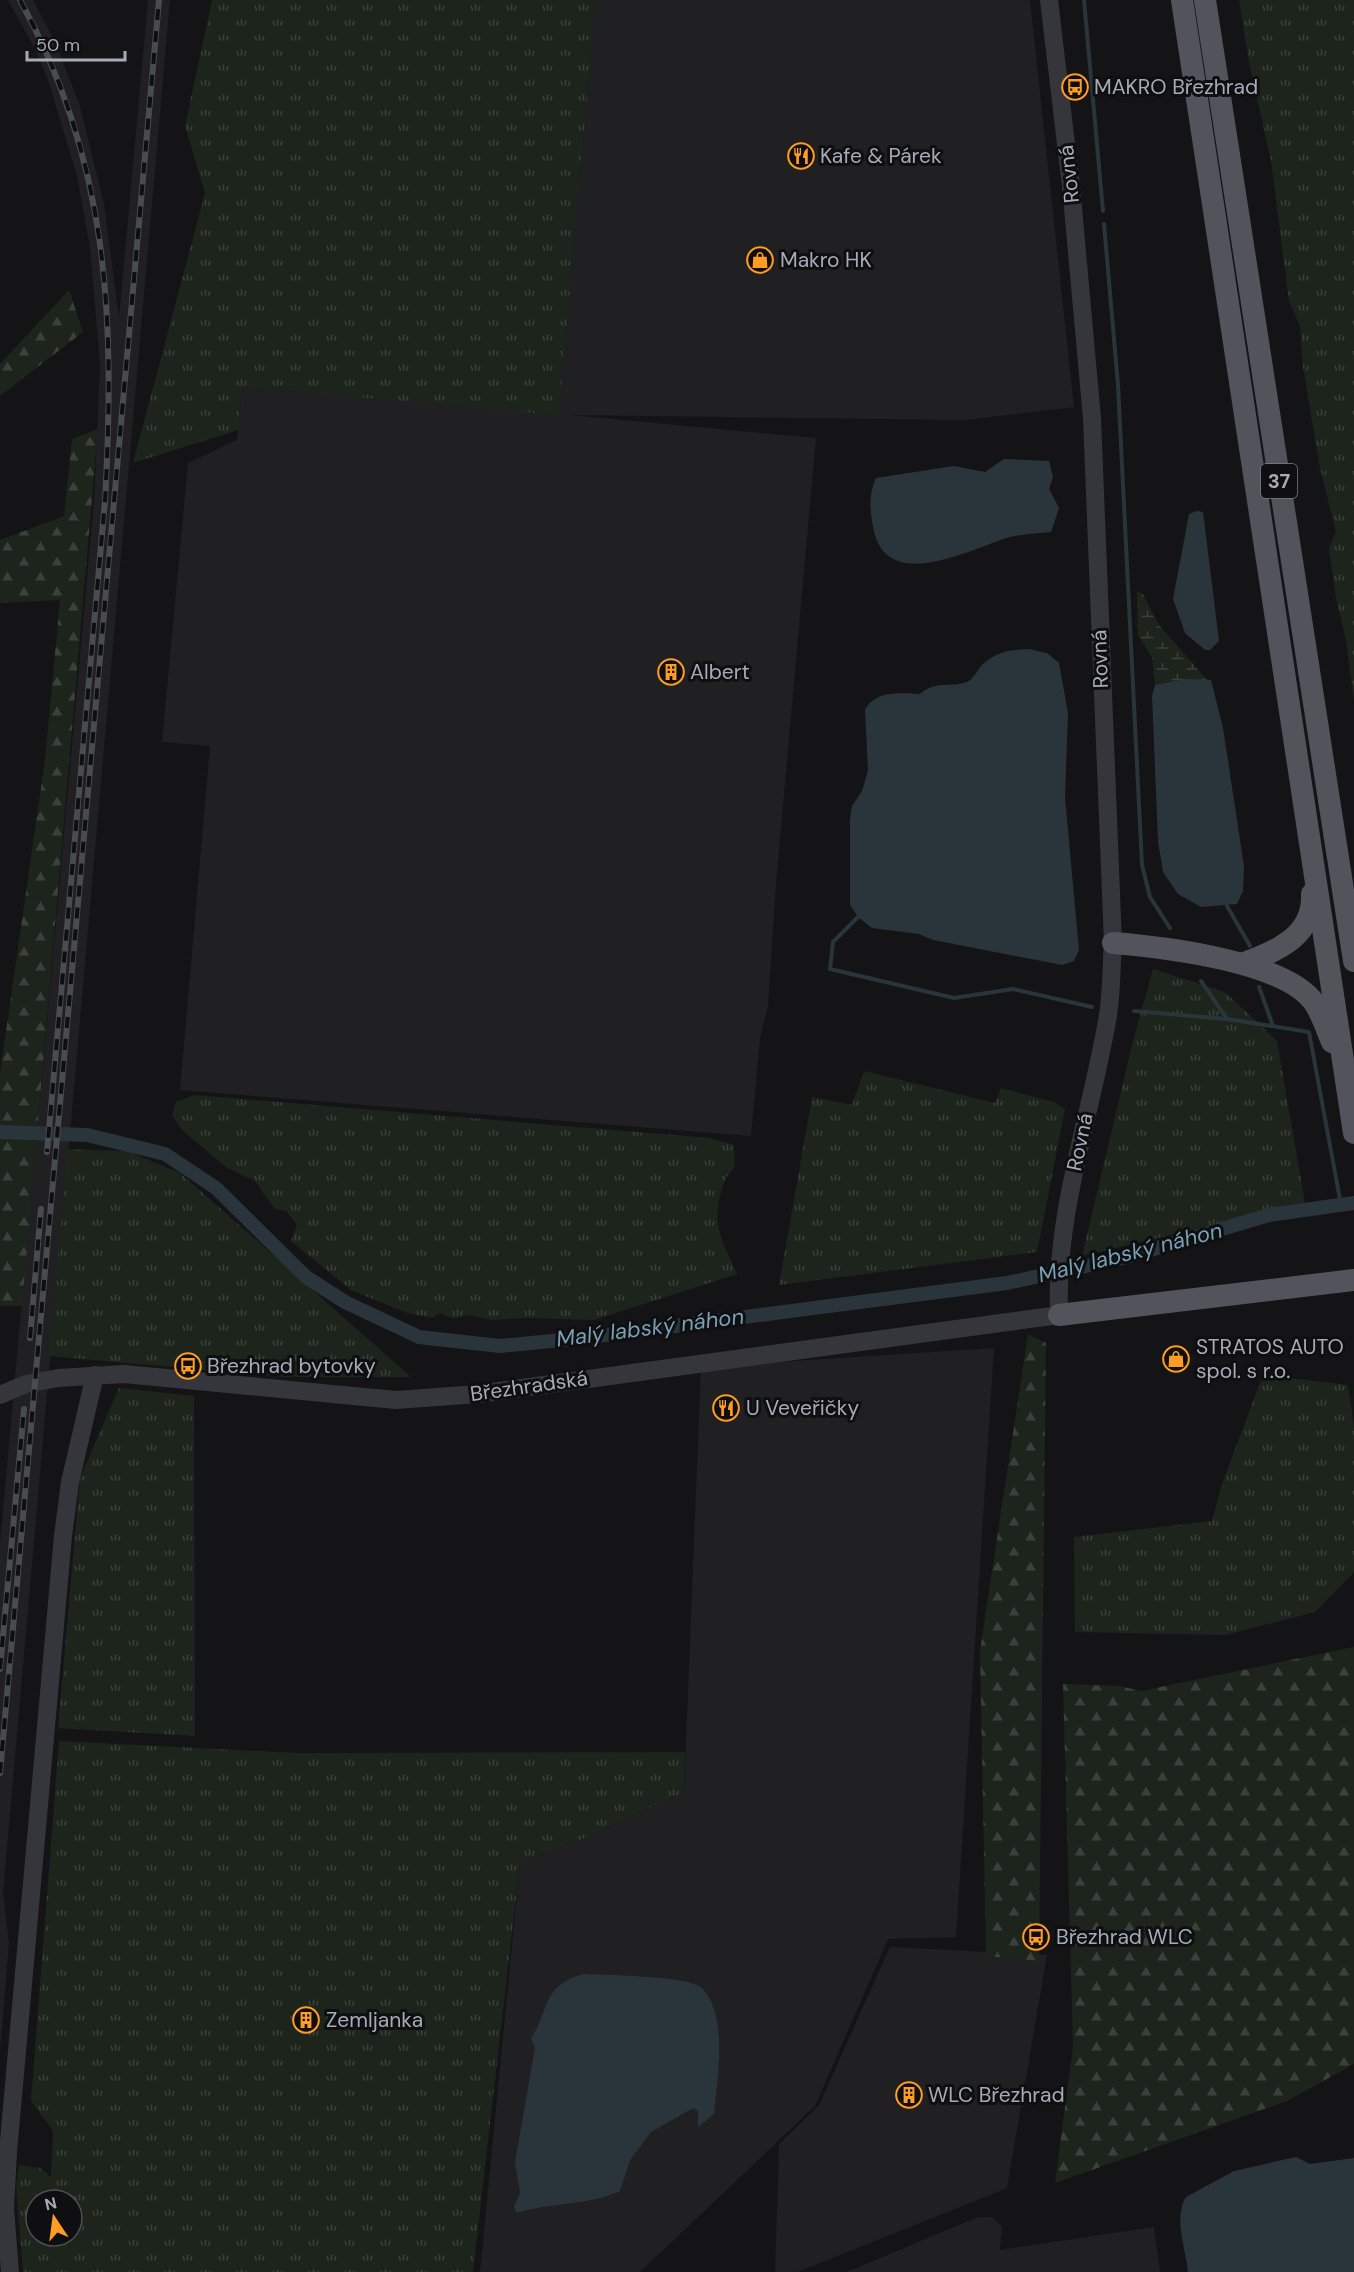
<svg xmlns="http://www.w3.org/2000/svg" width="1354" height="2272" font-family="'DM Sans',sans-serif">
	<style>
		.built { fill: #202023 }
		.grass { fill: url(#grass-tufts); fill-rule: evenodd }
		.forest { fill: url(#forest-firs) }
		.wetland { fill: url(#wetland-marsh) }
		.water { fill: #29353b }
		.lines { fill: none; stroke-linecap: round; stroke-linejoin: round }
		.stream { stroke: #29353b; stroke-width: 4 }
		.canal { stroke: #29353b; stroke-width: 14 }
		.minor { stroke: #35363b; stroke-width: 18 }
		.major { stroke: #51545a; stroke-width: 22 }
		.rail-casing { stroke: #484b50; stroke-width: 6 }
		.rail { stroke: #0f0f11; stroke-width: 4; stroke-dasharray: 11; stroke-linecap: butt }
		.labels { text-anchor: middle; stroke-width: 6; stroke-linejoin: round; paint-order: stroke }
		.shield { fill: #0f0f11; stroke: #787d85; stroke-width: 1.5 }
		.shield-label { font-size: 20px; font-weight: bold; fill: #a5acb7 }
		.poi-label { font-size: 21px; fill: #a5acb7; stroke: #0f0f11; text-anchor: start }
		.street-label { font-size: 21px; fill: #a5acb7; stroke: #0f0f11 }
		.water-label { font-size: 22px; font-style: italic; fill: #79a0b5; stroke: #0f0f11 }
	</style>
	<defs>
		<pattern id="grass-tufts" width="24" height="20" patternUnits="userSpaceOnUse" patternTransform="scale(1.5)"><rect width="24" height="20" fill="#1c241c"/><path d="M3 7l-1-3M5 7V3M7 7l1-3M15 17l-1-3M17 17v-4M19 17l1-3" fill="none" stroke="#3a413b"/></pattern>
		<pattern id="forest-firs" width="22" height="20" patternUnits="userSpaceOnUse" patternTransform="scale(1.5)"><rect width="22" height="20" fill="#1c241c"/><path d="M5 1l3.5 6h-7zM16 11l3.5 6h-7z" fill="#3a413b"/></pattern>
		<pattern id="wetland-marsh" width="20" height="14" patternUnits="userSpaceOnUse" patternTransform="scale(1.5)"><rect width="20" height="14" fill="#1c241c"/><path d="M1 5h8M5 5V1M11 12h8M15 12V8" fill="none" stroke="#3a413b"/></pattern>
	</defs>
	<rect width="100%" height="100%" fill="#141416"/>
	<g class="built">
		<polygon points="8,0 33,0 54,40 80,106 104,204 119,318 148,0 170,0 3,1893 9,1943 0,2051 0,1544 94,501 100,365 90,248 77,176 48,80 35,49"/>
		<polygon points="596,0 1030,0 1074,407 965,420 570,415 816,438 776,883 768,1006 760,1039 751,1136 180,1090 210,746 162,742 188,463 237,440 242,387 559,414"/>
		<polygon points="994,1348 956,1937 888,1939 815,2106 640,2272 480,2272 520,1863 587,1837 684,1792 701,1367"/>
		<polygon points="890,1947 1047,1955 1007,2188 797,2272 775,2272 779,2144 819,2105"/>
		<polygon points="978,2217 992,2217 1002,2227 1000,2250 1154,2227 1160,2272 847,2272"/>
	</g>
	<g class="grass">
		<polygon points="212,0 596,0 559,415 242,387 238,430 133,463 205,193 185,126"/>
		<polygon points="1239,0 1354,0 1354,702 1346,640 1336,598 1329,549 1336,532 1319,464 1303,366 1300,326 1289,301 1271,161 1249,62"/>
		<polygon points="1153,969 1225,992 1277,1041 1305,1203 1082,1256 1133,1041"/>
		<polygon points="864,1071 995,1103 1001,1088 1054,1102 1065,1109 1037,1252 779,1285 812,1097 852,1105"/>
		<path d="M195,1095l515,43 24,7 1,22c-15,13 -20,43 -16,62 3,15 12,31 18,45l-143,46 -66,-2 -37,2 -23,-5 -15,4 -13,-6 -8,5 -25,-5 -56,-23 -60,-49 6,-16 -11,-14 -11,-2 -20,-28 -28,-13 -45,-38 -10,-15 4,-13z"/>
		<polygon points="68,1149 127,1151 180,1173 411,1377 285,1377 49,1356"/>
		<polygon points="1263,1375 1348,1385 1354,1427 1354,1572 1315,1612 1225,1635 1075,1632 1074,1537 1212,1521 1221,1487"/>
		<polygon points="119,1388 194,1396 195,1736 58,1728 80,1478"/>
		<path d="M59,1741l239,12 387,-1 -1,40 -97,45 -67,26 -47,409h-450l-7,-86 3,-21 21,3 11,9 2,-46 -22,-30zM36,2200h36v36h-36z"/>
	</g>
	<g class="forest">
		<polygon points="69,290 83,332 0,396 0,364"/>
		<polygon points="98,429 22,1306 0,1306 0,1073 45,760 60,600 0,603 0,540 64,516 72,439"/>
		<polygon points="1028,1334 1046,1343 1039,1961 986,1956 980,1651"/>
		<polygon points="1354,1647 1354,2064 1287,2101 1055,2183 1073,2047 1063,1684 1119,1686 1141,1691"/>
	</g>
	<polygon class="wetland" points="1137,591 1143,594 1159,625 1207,680 1182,680 1155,685 1152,657 1138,636"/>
	<g class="water">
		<path d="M1004,459l45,2 4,16 -4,12 10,19 -8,24c-13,1 -28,2 -41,5 -36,10 -122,58 -136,-6 -4,-18 -6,-37 2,-53l78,-12 31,6z"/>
		<polygon points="1197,511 1203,512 1219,641 1210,650 1205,650 1185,633 1173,599 1189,514"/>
		<path d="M1029,649l18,4 12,10 9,50 -3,85 14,152 -5,11 -12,4 -129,-25 -14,-6 -47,-6 -14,-11 -8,-12v-86l2,-13 10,-15 6,-20 -3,-61c10,-20 35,-17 55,-16 16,-14 29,-6 47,-12 7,-3 10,-12 15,-17 14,-14 29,-15 47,-16z"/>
		<polygon points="1185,679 1211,680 1223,728 1244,866 1243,891 1237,904 1201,907 1178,894 1163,872 1158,841 1152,696 1155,685"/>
		<path d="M584,1974c20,1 107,2 118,14 27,29 15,90 12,126l-16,13v-16l-5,-3 -42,24 -21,28 -10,31c-32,15 -70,11 -103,22l-3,-6 6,-14 -5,-31 20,-114 -4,-10c19,-27 10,-53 53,-64z"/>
		<path d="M1296,2157l14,7 44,-6v114h-166c-2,-23 -15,-54 -2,-75l48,-26z"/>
	</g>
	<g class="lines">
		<g class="stream">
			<polyline points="1084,0 1103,211"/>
			<polyline points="1104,224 1118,385 1142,865 1150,897 1170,928"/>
			<polyline points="1227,906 1250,946"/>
			<polyline points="858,917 833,942 830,969 954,998 1013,989 1092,1007"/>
			<polyline points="1201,981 1227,1019 1309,1032 1341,1205"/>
			<polyline points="1259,987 1273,1026"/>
			<polyline points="1134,1011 1226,1019"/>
		</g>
		<polyline class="canal" points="0,1132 87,1135 165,1154 216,1188 306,1277 345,1302 419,1337 500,1346 582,1338 1007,1283 1127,1257 1269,1215 1354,1203"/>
		<g class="minor">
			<path d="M0,1395l26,-11 32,-6 66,-4 272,26 82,-6 581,-79c-4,-101 31,-196 48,-294 5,-25 4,-53 6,-78l-21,-525 -21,-232 -22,-186"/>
			<polyline points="10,2272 5,2209 8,2152 63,1536 70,1482 95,1375"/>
		</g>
		<g class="major">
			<polyline points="1182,0 1354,1133"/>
			<polyline points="1205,0 1354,961"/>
			<path d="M1113,943c49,4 174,18 202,61 7,11 12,26 17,38"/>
			<path d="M1244,963c34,-12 70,-28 68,-69"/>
			<polyline points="1059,1315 1354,1280"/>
		</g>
		<g class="rail-casing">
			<g id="rail">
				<path d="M20,0c90,163 95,321 85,501l-58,651"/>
				<polyline points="30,1338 41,1209"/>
				<polyline points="0,1669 24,1409"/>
				<polyline points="0,1773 159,0"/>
			</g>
		</g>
		<use href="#rail" class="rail"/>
	</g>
	<defs>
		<g id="bus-ring" transform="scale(1.35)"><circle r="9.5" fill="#0f0f11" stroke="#fe9c24" stroke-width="1.5"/><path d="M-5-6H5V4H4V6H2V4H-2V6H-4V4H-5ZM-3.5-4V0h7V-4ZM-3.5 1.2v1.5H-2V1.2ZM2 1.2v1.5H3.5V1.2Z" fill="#fe9c24"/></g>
		<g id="restaurant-ring" transform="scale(1.35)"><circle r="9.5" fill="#0f0f11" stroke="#fe9c24" stroke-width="1.5"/><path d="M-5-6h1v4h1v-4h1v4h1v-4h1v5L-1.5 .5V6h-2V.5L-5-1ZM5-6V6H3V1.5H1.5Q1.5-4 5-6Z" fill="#fe9c24"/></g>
		<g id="shop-ring" transform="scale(1.35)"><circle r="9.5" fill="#0f0f11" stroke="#fe9c24" stroke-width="1.5"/><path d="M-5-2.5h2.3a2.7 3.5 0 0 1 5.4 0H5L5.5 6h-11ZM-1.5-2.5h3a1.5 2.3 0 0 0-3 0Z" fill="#fe9c24"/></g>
		<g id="building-ring" transform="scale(1.35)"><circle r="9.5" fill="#0f0f11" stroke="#fe9c24" stroke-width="1.5"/><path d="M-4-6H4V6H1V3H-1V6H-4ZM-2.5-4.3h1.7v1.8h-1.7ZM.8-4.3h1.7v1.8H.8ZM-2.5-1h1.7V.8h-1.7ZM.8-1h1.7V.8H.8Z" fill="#fe9c24"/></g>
	</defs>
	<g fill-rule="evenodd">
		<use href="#bus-ring" x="1075" y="87"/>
		<use href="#restaurant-ring" x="801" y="156"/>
		<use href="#shop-ring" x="760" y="260"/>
		<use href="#building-ring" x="671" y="672"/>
		<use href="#shop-ring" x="1176" y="1359"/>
		<use href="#bus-ring" x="188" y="1366"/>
		<use href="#restaurant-ring" x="726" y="1408"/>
		<use href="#bus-ring" x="1036" y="1937"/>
		<use href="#building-ring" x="306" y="2020"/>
		<use href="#building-ring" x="909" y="2095"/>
	</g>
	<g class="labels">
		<rect class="shield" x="1261" y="464" width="36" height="34" rx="4.5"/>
		<g class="shield-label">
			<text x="1279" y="488">37</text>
		</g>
		<g class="poi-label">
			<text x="1094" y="94">MAKRO Březhrad</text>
			<text x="820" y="163">Kafe &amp; Párek</text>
			<text x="780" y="267">Makro HK</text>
			<text x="690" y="679">Albert</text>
			<text x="1196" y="1354">STRATOS AUTO<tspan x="1196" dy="24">spol. s r.o.</tspan></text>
			<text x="207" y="1373">Březhrad bytovky</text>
			<text x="746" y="1415">U Veveřičky</text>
			<text x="1056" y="1944">Březhrad WLC</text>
			<text x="326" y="2027">Zemljanka</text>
			<text x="928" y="2102">WLC Březhrad</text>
		</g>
		<g class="street-label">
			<text transform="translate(1069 174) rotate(-96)" y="7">Rovná</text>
			<text transform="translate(1100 659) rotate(-92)" y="7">Rovná</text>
			<text transform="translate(1080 1142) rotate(-78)" y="7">Rovná</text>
			<text transform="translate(529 1386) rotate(-8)" y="7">Březhradská</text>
		</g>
		<g class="water-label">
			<text transform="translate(1130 1252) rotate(-14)" y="8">Malý labský náhon</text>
			<text transform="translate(650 1327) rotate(-7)" y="8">Malý labský náhon</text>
		</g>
	</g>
	<g transform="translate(54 2218) rotate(347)"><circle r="28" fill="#0f0f11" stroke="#4b4e53" stroke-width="1.5"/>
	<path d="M0-4.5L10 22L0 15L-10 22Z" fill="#fe9c24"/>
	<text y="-9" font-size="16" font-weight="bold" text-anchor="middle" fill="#a5acb7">N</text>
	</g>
	<path d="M27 51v9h98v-9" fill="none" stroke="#a5acb7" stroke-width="3"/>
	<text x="36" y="51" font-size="18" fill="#a5acb7" stroke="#0f0f11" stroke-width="4.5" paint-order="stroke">50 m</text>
</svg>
